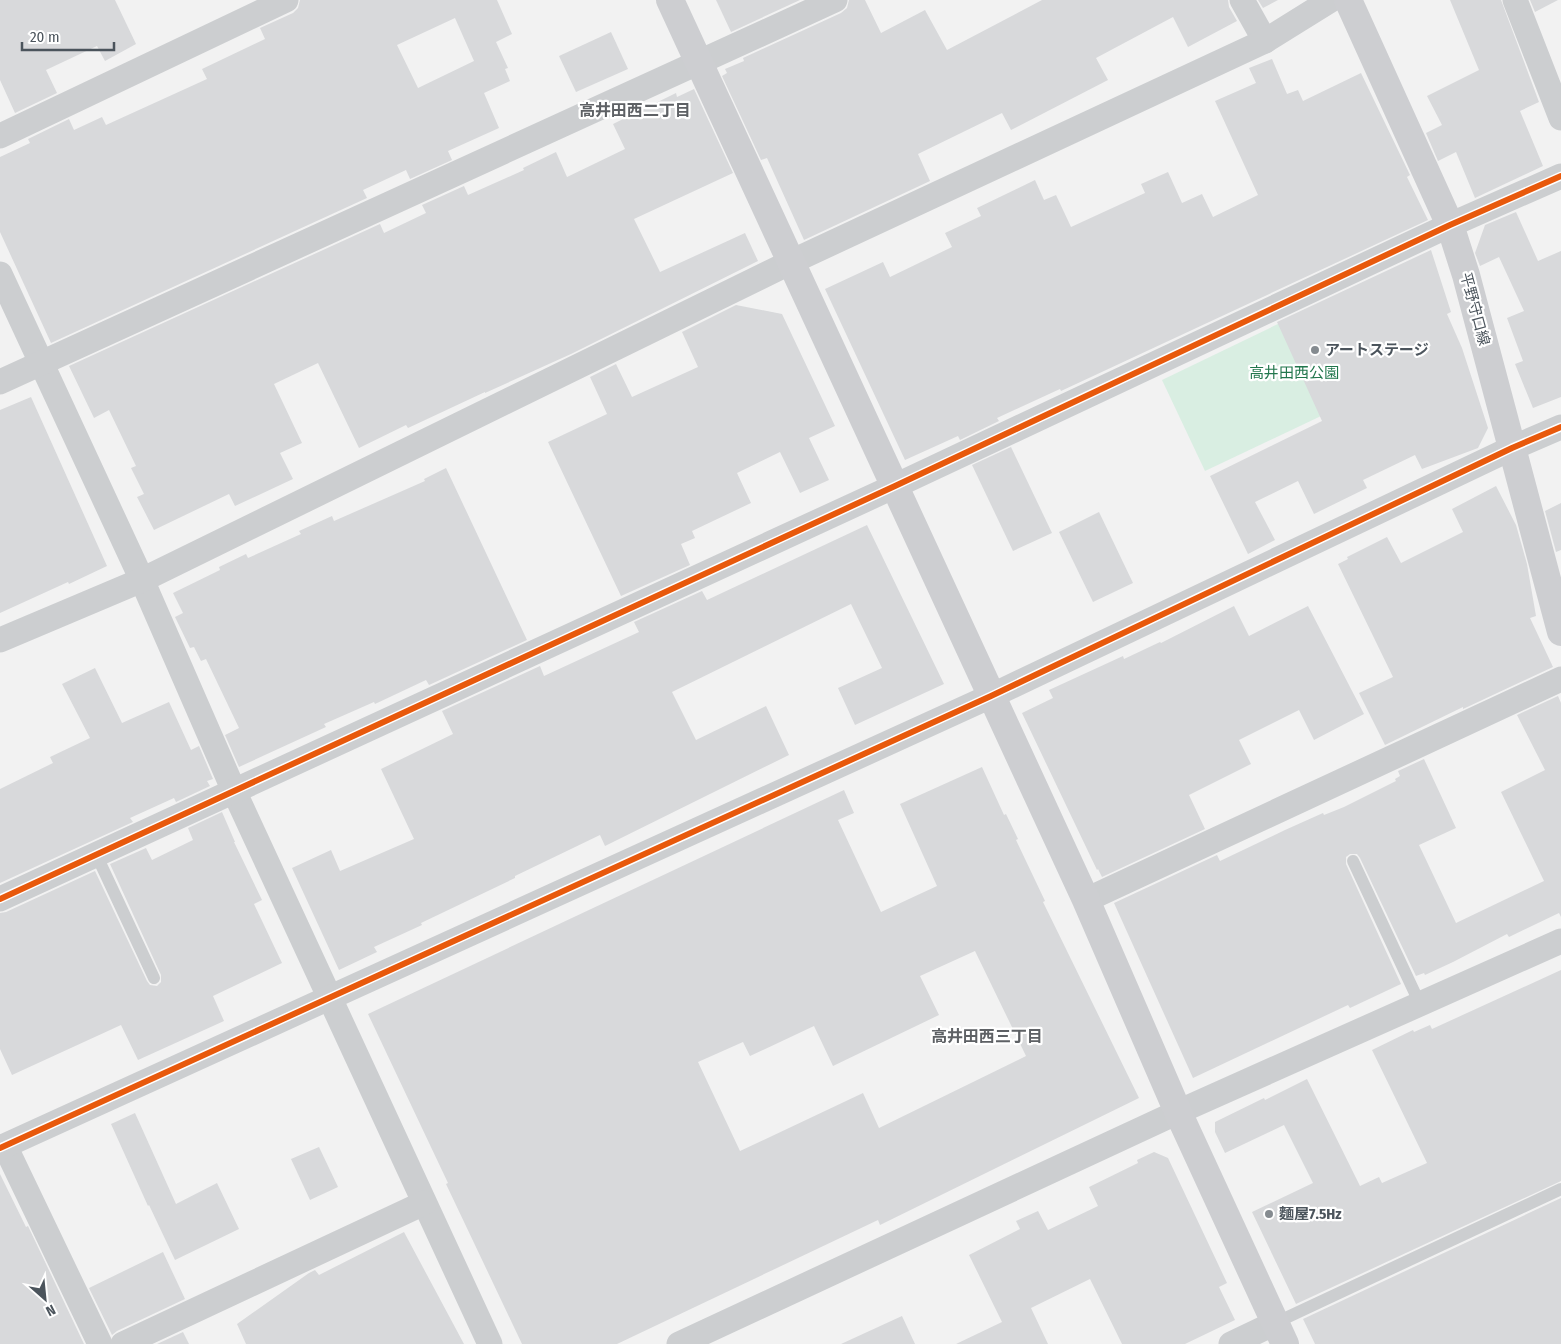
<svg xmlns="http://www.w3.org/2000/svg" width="1561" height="1344" font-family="'Fira Sans Condensed','Noto Sans JP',sans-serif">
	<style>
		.green { fill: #d9eee2 }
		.building { fill: #d8d9db; fill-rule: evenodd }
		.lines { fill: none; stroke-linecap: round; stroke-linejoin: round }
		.lane { stroke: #ccced0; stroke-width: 12 }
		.street { stroke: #ccced0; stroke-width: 25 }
		.secondary { stroke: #cdced1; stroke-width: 28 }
		.cycleway-casing { stroke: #fff; stroke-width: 9 }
		.cycleway { stroke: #e8590c; stroke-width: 6 }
		.poi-dot { fill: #858b90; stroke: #fff; stroke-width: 2 }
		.labels { text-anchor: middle; stroke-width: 4.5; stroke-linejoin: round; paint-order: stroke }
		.street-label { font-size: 15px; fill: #4b545c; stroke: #fff }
		.poi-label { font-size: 15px; font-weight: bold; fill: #4b545c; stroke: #fff; text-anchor: start }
		.park-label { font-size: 15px; fill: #22774d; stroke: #fff }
		.neighbourhood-label { font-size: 16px; font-weight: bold; fill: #5e6165; stroke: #fff }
	</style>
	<rect width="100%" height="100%" fill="#f2f2f2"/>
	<polygon class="green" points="1336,296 1380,388 1205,471 1162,380"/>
	<g class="building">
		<polygon points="0,0 115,0 136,44 105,61 97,46 46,70 57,93 15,113 0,80"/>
		<path d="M300,0h197l15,34 -16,8 12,26 -3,1 5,12 -26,12 15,35 -51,23 4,9 -42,19 -4,-9 -43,20 4,8 -316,145 -51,-111v-75l30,-14 -2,-4 41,-20 5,11 28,-13 4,8 101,-46 -5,-10 63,-30 -5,-11 33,-15 5,-5zM455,18l19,43 -56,27 -21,-43z"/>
		<polygon points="716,0 800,0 731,32"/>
		<polygon points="849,0 865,0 881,33 925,10 947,50 1042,0 1228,0 1229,7 1237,21 1188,47 1173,17 1096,58 1108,80 1011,130 1002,113 918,154 930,181 804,240 767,158 761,160 722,76 727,73 725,69 744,61 743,58 841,13 847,8"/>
		<polygon points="1258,0 1278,0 1263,8"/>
		<polygon points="1450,0 1501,0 1539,102 1520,111 1543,166 1475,198 1456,152 1438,161 1426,133 1442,125 1427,96 1479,70"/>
		<polygon points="1530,0 1558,0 1535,12"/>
		<polygon points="611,32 628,69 576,92 559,56"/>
		<polygon points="1272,59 1287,94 1298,90 1303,101 1361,73 1410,175 1407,177 1428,220 1061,391 1060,389 997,418 999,421 960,440 958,436 905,460 825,289 883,262 890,277 952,247 945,233 981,216 977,208 1035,180 1044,200 1056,195 1071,227 1145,193 1141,184 1168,172 1182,203 1202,194 1213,217 1258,195 1215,101 1256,83 1249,68"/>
		<polygon points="694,89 733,173 634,219 660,272 745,233 758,261 571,354 485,393 485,392 408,428 406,425 359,448 318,363 274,384 302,443 280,453 293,479 235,506 229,494 154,530 137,497 144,494 131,468 136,466 109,410 94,418 69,366 380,224 384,233 426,213 422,205 464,186 468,195 524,170 523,168 556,152 567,177 625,149 613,124 676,93 677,97"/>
		<polygon points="1516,212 1538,261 1561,251 1561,397 1533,408 1515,364 1523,361 1507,318 1524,311 1499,257 1480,266 1475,253 1485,225"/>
		<polygon points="1431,250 1451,312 1447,314 1462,348 1488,428 1478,448 1422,469 1415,455 1363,480 1367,488 1314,514 1298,481 1255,502 1275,540 1248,554 1210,476 1322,421 1277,322"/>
		<polygon points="736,305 782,314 835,426 809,438 829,480 800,493 780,452 737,473 751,503 692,531 695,538 681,544 690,565 621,596 548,442 607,414 590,377 616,364 632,397 698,367 682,332"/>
		<polygon points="31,397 107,566 69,584 68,582 0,613 0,410"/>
		<polygon points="1011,447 1052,533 1013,551 972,465"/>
		<polygon points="446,468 527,640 429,685 426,680 375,704 374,702 324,724 326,727 239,767 225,735 239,728 206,659 201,661 194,647 190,648 175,617 183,613 173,593 220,570 219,567 246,554 248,558 301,534 299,531 332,516 334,521 425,481 424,479"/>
		<polygon points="1496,486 1516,525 1527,564 1536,616 1530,618 1553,667 1463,709 1463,707 1385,745 1359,693 1393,677 1338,564 1348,559 1347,557 1387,537 1401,563 1463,532 1452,509"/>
		<polygon points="1561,503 1561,550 1556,552 1545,511"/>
		<polygon points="1099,512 1133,583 1093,602 1059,532"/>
		<polygon points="867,525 944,684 855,725 838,688 882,668 851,604 672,692 696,740 766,706 789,755 605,846 600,835 515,876 515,878 421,923 422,925 374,947 377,952 339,970 292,868 331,850 340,871 414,839 381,769 453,734 442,711 540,666 544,676 639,632 634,622 702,591 707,600"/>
		<polygon points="1234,606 1249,636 1308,606 1364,714 1314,740 1299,710 1239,740 1251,764 1189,795 1205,829 1102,877 1098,869 1097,870 1022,713 1053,698 1049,690 1123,656 1124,659 1160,642 1161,643"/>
		<polygon points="95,668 122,723 169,702 191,750 199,746 213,779 207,781 210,786 176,802 174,798 130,818 133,822 0,883 0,789 53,763 50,757 90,738 62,684"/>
		<polygon points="1558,696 1561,703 1561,917 1559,913 1509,937 1507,934 1453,962 1425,975 1424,973 1416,976 1360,858 1357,854 1350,854 1346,857 1346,864 1401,984 1350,1008 1348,1005 1193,1078 1114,903 1217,855 1220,861 1285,830 1323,813 1324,815 1344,807 1396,781 1395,779 1400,776 1398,771 1424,759 1456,828 1419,845 1456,923 1544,881 1501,792 1545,770 1517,715"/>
		<path d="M982,767l22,48 2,-1 12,25 -2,1 29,61 -2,1 96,196 -259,127 -2,-5 -261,124h-95l-76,-160 2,-1 -80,-169 476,-224 10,23 -16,7 43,92 56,-26 -37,-82zM975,951l51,105 -147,72 -16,-35 -123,58 -42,-89 45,-20 7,14 64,-30 19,40 106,-51 -19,-39z"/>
		<polygon points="222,812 235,842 234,842 262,900 254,904 282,963 213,996 224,1021 138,1060 121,1025 12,1075 0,1049 0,913 6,912 95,871 147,981 150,985 157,986 161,982 161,975 110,864 146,848 152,860 193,840 188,828"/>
		<polygon points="1561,970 1561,1181 1296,1304 1252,1212 1313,1183 1284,1125 1225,1153 1215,1132 1215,1122 1264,1098 1265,1100 1307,1079 1360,1186 1379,1177 1382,1183 1427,1163 1372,1050 1413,1030 1414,1032 1430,1025 1432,1029"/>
		<polygon points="135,1113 176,1204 217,1183 239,1229 175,1260 149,1205 148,1206 111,1124"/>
		<polygon points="319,1147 338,1187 310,1200 291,1159"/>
		<polygon points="1154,1152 1168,1158 1227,1283 1219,1287 1235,1320 1185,1344 1122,1344 1090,1279 1031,1308 1048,1344 956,1344 1002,1322 969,1255 1020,1229 1016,1221 1038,1211 1048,1230 1098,1206 1089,1187 1138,1163 1137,1160"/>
		<polygon points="0,1174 26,1227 28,1226 84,1344 0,1344"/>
		<polygon points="1561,1198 1561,1344 1315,1344 1303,1319"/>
		<polygon points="404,1232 464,1344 246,1344 237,1324 309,1273 315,1270 319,1275"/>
		<polygon points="163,1252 185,1299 117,1331 112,1335 89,1288"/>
		<polygon points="902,1316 915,1344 841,1344"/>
		<polygon points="183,1332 189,1344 157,1344"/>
	</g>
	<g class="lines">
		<g class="lane">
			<polyline points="96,854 154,978"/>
			<polyline points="1353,861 1420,1004"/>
			<polyline points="1275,1323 1561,1189"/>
		</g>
		<g class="street">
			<polyline points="1242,0 1265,41"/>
			<polyline points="1515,0 1561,118"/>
			<polyline points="0,136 286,0"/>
			<polyline points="0,274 142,580 234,791 490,1344"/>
			<polyline points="0,382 835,0"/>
			<polyline points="0,640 142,580 791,262 1265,41 1331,0"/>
			<polyline points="0,899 895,486 1450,225 1561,176"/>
			<polyline points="1086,900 1561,679"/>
			<polyline points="5,1146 100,1344"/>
			<polyline points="0,1148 991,696 1512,448 1561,427"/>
			<polyline points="123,1344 424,1203"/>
			<polyline points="679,1344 1178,1112 1561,941"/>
			<polyline points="1231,1344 1275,1323"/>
		</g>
		<g class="secondary">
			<polyline points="670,0 1086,900 1178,1112 1285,1344"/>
			<polyline points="1348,0 1450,225 1466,275 1561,632"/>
		</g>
		<g class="cycleway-casing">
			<g id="cycleway">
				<polyline points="0,899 895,486 1450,225 1561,176"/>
				<polyline points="0,1148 991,696 1512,448 1561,427"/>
			</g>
		</g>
		<use href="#cycleway" class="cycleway"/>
	</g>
	<g class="poi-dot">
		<circle cx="1315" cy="350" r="5"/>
		<circle cx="1269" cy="1214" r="5"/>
	</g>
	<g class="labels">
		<g class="street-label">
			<text transform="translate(1475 309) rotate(75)" y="5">平野守口線</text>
		</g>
		<g class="poi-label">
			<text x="1325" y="355">アートステージ</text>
			<text x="1279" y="1219">麵屋7.5Hz</text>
		</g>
		<g class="park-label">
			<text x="1294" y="378">高井田西公園</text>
		</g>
		<g class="neighbourhood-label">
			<text x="635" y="116">高井田西二丁目</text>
			<text x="987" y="1042">高井田西三丁目</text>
		</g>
	</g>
	<g transform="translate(45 1299) rotate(153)" stroke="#ffffff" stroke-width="4" paint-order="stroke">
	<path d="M0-4L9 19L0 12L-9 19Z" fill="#4b545c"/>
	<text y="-8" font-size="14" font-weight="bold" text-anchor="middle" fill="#4b545c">N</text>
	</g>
	<path d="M22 42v8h92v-8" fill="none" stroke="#4b545c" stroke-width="2.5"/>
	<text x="30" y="42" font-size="15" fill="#4b545c" stroke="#ffffff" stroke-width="4" paint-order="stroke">20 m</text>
</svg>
